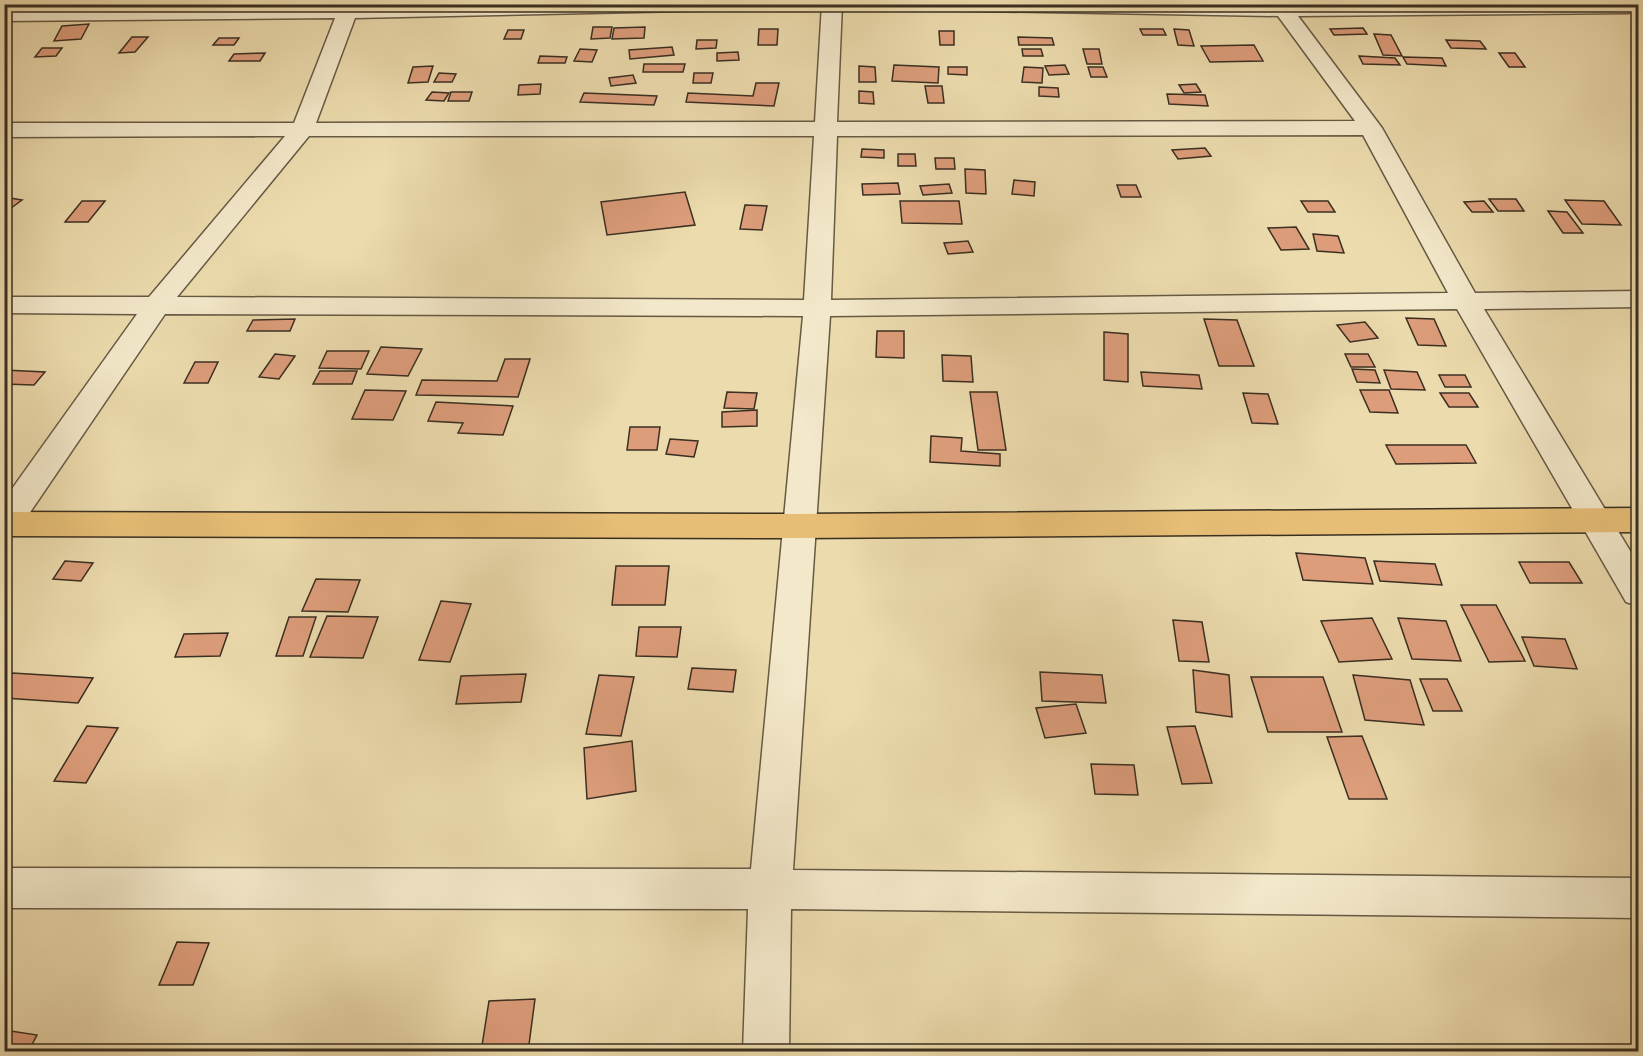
<svg xmlns="http://www.w3.org/2000/svg" width="1643" height="1056" font-family="Alegreya,serif">
	<style>
		.building { fill: #dd9d7b; stroke: #3a2f21; stroke-width: 1.5 }
		.lines { fill: none; stroke-linecap: round; stroke-linejoin: round }
		.street-casing { stroke: #665a44; stroke-width: 3 }
		.primary-casing { stroke: #3a2f21; stroke-width: 3 }
		.street { fill: #f3e8ca; fill-rule: evenodd }
		.primary { fill: #e6be76; fill-rule: evenodd }
	</style>
	<rect width="100%" height="100%" fill="#ecdbad"/>
	<filter id="stains"><feTurbulence type="fractalNoise" baseFrequency=".00333" numOctaves="4"/><feColorMatrix values="0 0 0 0 .2 0 0 0 0 .09 0 0 0 0 .02 0 0 0 .5 -.17"/></filter>
	<radialGradient id="worn" r=".72"><stop offset=".6" stop-color="#630" stop-opacity="0"/><stop offset="1" stop-color="#630" stop-opacity=".3"/></radialGradient>
	<g class="building">
		<polygon points="89,24 81,39 54,41 62,26"/>
		<polygon points="593,27 612,27 610,38 591,39"/>
		<polygon points="645,27 644,38 612,39 614,28"/>
		<polygon points="1363,28 1367,34 1334,35 1330,29"/>
		<polygon points="759,29 778,29 777,45 758,45"/>
		<polygon points="1140,29 1163,29 1166,35 1143,35"/>
		<polygon points="1174,29 1189,30 1194,46 1178,45"/>
		<polygon points="508,30 524,30 521,39 504,39"/>
		<polygon points="939,31 954,31 954,45 940,45"/>
		<polygon points="1374,34 1391,35 1402,56 1383,55"/>
		<polygon points="132,37 148,37 135,52 119,53"/>
		<polygon points="1018,37 1052,38 1054,45 1019,45"/>
		<polygon points="219,38 239,38 234,45 213,45"/>
		<polygon points="697,40 717,40 716,48 696,49"/>
		<polygon points="1446,40 1480,41 1486,49 1451,48"/>
		<polygon points="1254,45 1263,61 1210,62 1201,46"/>
		<polygon points="672,47 674,55 630,59 629,50"/>
		<polygon points="42,48 62,48 56,56 35,57"/>
		<polygon points="580,49 597,50 592,62 574,61"/>
		<polygon points="1022,49 1041,49 1043,56 1023,56"/>
		<polygon points="1083,49 1099,49 1102,64 1087,64"/>
		<polygon points="738,52 739,60 717,61 717,53"/>
		<polygon points="265,53 260,61 229,61 234,54"/>
		<polygon points="1499,53 1515,53 1525,67 1509,67"/>
		<polygon points="540,56 567,57 565,63 538,63"/>
		<polygon points="1359,56 1395,58 1400,65 1363,64"/>
		<polygon points="1403,57 1442,58 1446,66 1407,64"/>
		<polygon points="644,64 685,64 683,72 643,72"/>
		<polygon points="894,65 939,67 938,83 892,81"/>
		<polygon points="1065,65 1069,74 1049,75 1045,66"/>
		<polygon points="433,66 428,82 408,83 413,67"/>
		<polygon points="859,66 875,67 876,82 859,82"/>
		<polygon points="948,67 967,67 967,75 948,74"/>
		<polygon points="1024,67 1043,68 1042,83 1022,82"/>
		<polygon points="1088,67 1103,67 1107,77 1091,77"/>
		<polygon points="439,73 456,74 452,82 434,82"/>
		<polygon points="694,73 713,73 711,83 693,83"/>
		<polygon points="633,75 636,83 611,86 609,78"/>
		<polygon points="756,83 779,83 774,106 686,102 688,93 753,96"/>
		<polygon points="541,84 540,94 518,95 519,85"/>
		<polygon points="1196,84 1201,92 1184,93 1179,85"/>
		<polygon points="925,86 942,86 944,103 928,103"/>
		<polygon points="1039,87 1058,88 1059,97 1039,96"/>
		<polygon points="859,91 873,92 874,104 859,103"/>
		<polygon points="432,92 449,93 444,101 426,100"/>
		<polygon points="451,92 472,92 469,101 448,101"/>
		<polygon points="584,93 657,96 654,105 580,102"/>
		<polygon points="1167,94 1205,95 1208,106 1169,104"/>
		<polygon points="1205,148 1211,156 1178,159 1172,150"/>
		<polygon points="862,149 884,150 884,158 861,157"/>
		<polygon points="898,154 915,154 916,166 898,166"/>
		<polygon points="935,158 954,158 955,169 936,169"/>
		<polygon points="965,169 985,170 986,194 966,193"/>
		<polygon points="1014,180 1035,182 1034,196 1012,194"/>
		<polygon points="898,183 900,194 863,195 862,184"/>
		<polygon points="949,184 952,193 923,195 920,186"/>
		<polygon points="1117,185 1136,185 1141,197 1121,197"/>
		<polygon points="685,192 695,225 607,235 601,202"/>
		<polygon points="4,197 22,200 7,211 4,211"/>
		<polygon points="1489,199 1516,199 1524,211 1498,211"/>
		<polygon points="1565,200 1604,201 1621,225 1582,224"/>
		<polygon points="82,201 105,201 88,222 65,222"/>
		<polygon points="900,201 959,201 962,224 902,223"/>
		<polygon points="1301,201 1328,201 1335,212 1308,212"/>
		<polygon points="1484,201 1493,212 1472,212 1464,202"/>
		<polygon points="745,205 767,206 762,230 740,229"/>
		<polygon points="1548,211 1567,212 1583,233 1563,233"/>
		<polygon points="1296,227 1309,249 1281,250 1268,228"/>
		<polygon points="1313,234 1338,236 1344,253 1317,251"/>
		<polygon points="968,241 973,252 948,254 944,243"/>
		<polygon points="1406,318 1434,319 1446,346 1418,345"/>
		<polygon points="295,319 290,331 247,331 253,320"/>
		<polygon points="1204,319 1237,320 1254,366 1219,366"/>
		<polygon points="1365,322 1378,338 1350,342 1337,325"/>
		<polygon points="877,331 904,331 904,358 876,357"/>
		<polygon points="1104,332 1128,334 1128,382 1104,380"/>
		<polygon points="381,347 422,349 408,376 367,374"/>
		<polygon points="327,351 369,351 361,369 319,368"/>
		<polygon points="275,354 295,356 279,379 259,377"/>
		<polygon points="1345,354 1368,354 1375,367 1351,367"/>
		<polygon points="942,355 971,356 973,382 943,381"/>
		<polygon points="505,359 530,359 518,397 416,395 422,380 497,381"/>
		<polygon points="195,362 218,362 208,383 184,383"/>
		<polygon points="1352,369 1375,370 1380,383 1357,382"/>
		<polygon points="4,370 45,372 34,385 4,384"/>
		<polygon points="1384,370 1417,372 1425,390 1391,389"/>
		<polygon points="320,371 357,371 352,384 313,384"/>
		<polygon points="1141,372 1199,375 1202,389 1143,386"/>
		<polygon points="1439,375 1465,375 1471,387 1445,387"/>
		<polygon points="365,390 406,391 393,420 352,419"/>
		<polygon points="1360,390 1389,390 1398,413 1370,412"/>
		<polygon points="727,392 757,393 754,409 724,408"/>
		<polygon points="970,392 997,392 1006,450 978,450"/>
		<polygon points="1243,393 1268,394 1278,424 1252,423"/>
		<polygon points="1440,393 1469,393 1478,407 1449,407"/>
		<polygon points="436,402 513,406 503,435 458,433 463,423 428,421"/>
		<polygon points="757,410 757,426 722,427 722,412"/>
		<polygon points="630,427 660,427 657,450 627,450"/>
		<polygon points="931,436 962,438 961,451 1000,454 1000,466 930,462"/>
		<polygon points="670,439 698,441 694,457 666,454"/>
		<polygon points="1386,445 1466,445 1476,463 1396,464"/>
		<polygon points="1296,553 1365,558 1373,584 1303,580"/>
		<polygon points="65,561 93,563 81,581 53,579"/>
		<polygon points="1374,561 1435,564 1442,585 1380,581"/>
		<polygon points="1519,562 1569,562 1582,583 1530,583"/>
		<polygon points="616,566 669,566 665,605 612,605"/>
		<polygon points="316,579 360,580 348,612 302,611"/>
		<polygon points="441,601 471,604 450,662 419,660"/>
		<polygon points="1461,605 1496,605 1525,661 1489,662"/>
		<polygon points="327,616 378,617 363,658 310,657"/>
		<polygon points="289,617 316,617 303,656 276,656"/>
		<polygon points="1372,618 1392,659 1339,662 1321,621"/>
		<polygon points="1398,618 1446,621 1461,661 1412,659"/>
		<polygon points="1173,620 1202,622 1209,662 1179,661"/>
		<polygon points="639,627 681,627 677,657 636,656"/>
		<polygon points="228,633 220,656 175,657 184,634"/>
		<polygon points="1522,637 1565,639 1577,669 1534,666"/>
		<polygon points="692,668 736,670 733,692 688,689"/>
		<polygon points="1193,670 1229,675 1232,717 1196,712"/>
		<polygon points="1040,672 1102,675 1106,703 1042,701"/>
		<polygon points="12,673 93,678 78,703 4,698 4,684"/>
		<polygon points="526,674 521,702 456,704 461,676"/>
		<polygon points="599,675 634,677 621,736 586,734"/>
		<polygon points="1353,675 1410,680 1424,725 1365,720"/>
		<polygon points="1251,677 1323,677 1342,732 1268,732"/>
		<polygon points="1420,679 1447,679 1462,711 1433,711"/>
		<polygon points="1076,704 1086,733 1045,738 1036,708"/>
		<polygon points="87,726 118,728 86,783 54,781"/>
		<polygon points="1195,726 1212,783 1182,784 1167,727"/>
		<polygon points="1362,736 1387,799 1349,799 1327,737"/>
		<polygon points="632,741 636,791 587,799 584,748"/>
		<polygon points="1091,764 1134,765 1138,795 1095,794"/>
		<polygon points="177,942 209,943 193,985 159,985"/>
		<polygon points="535,999 528,1052 481,1052 489,1001"/>
		<polygon points="4,1030 37,1035 28,1052 4,1052"/>
		<polygon points="123,1045 159,1048 158,1052 120,1052"/>
	</g>
	<g class="lines">
		<g class="street-casing">
			<path id="street" d="M343,4h398l-2,4 -7,2 -377,8 -39,105 499,-1 7,-118h20l-5,118 518,-1 -77,-105 -358,-6 -7,-2 -2,-4h727v6l-10,3 -330,3 84,112 93,165 163,-2v16l-154,2 154,255v42l-12,-4 -169,-293 -627,7 -37,554 845,8v40l-847,-9 -2,143h-46l5,-143 -744,-1v-40l747,1 52,-553 -638,-2 -149,219 -12,4v-37l133,-186 -133,-1v-16h145l136,-161 -281,1v-14h290l41,-105 -331,3v-12zM1363,135l85,158 -617,7 6,-164zM309,136h505l-10,164 -627,-3z"/>
		</g>
		<g class="primary-casing">
			<polygon id="primary" points="1638,508 1638,532 799,538 4,536 4,512 799,514"/>
		</g>
		<use href="#street" class="street"/>
		<use href="#primary" class="primary"/>
	</g>
	<rect width="1643" height="1056" fill="none" stroke="#ecdbad" stroke-width="24"/>
	<rect x="6" y="6" width="1631" height="1044" fill="none" stroke="#3a2f21" stroke-width="3"/>
	<rect x="12" y="12" width="1619" height="1032" fill="none" stroke="#3a2f21" stroke-width="1.5"/>
	<rect width="100%" height="100%" filter="url(#stains)"/>
	<rect width="100%" height="100%" fill="url(#worn)"/>
</svg>
